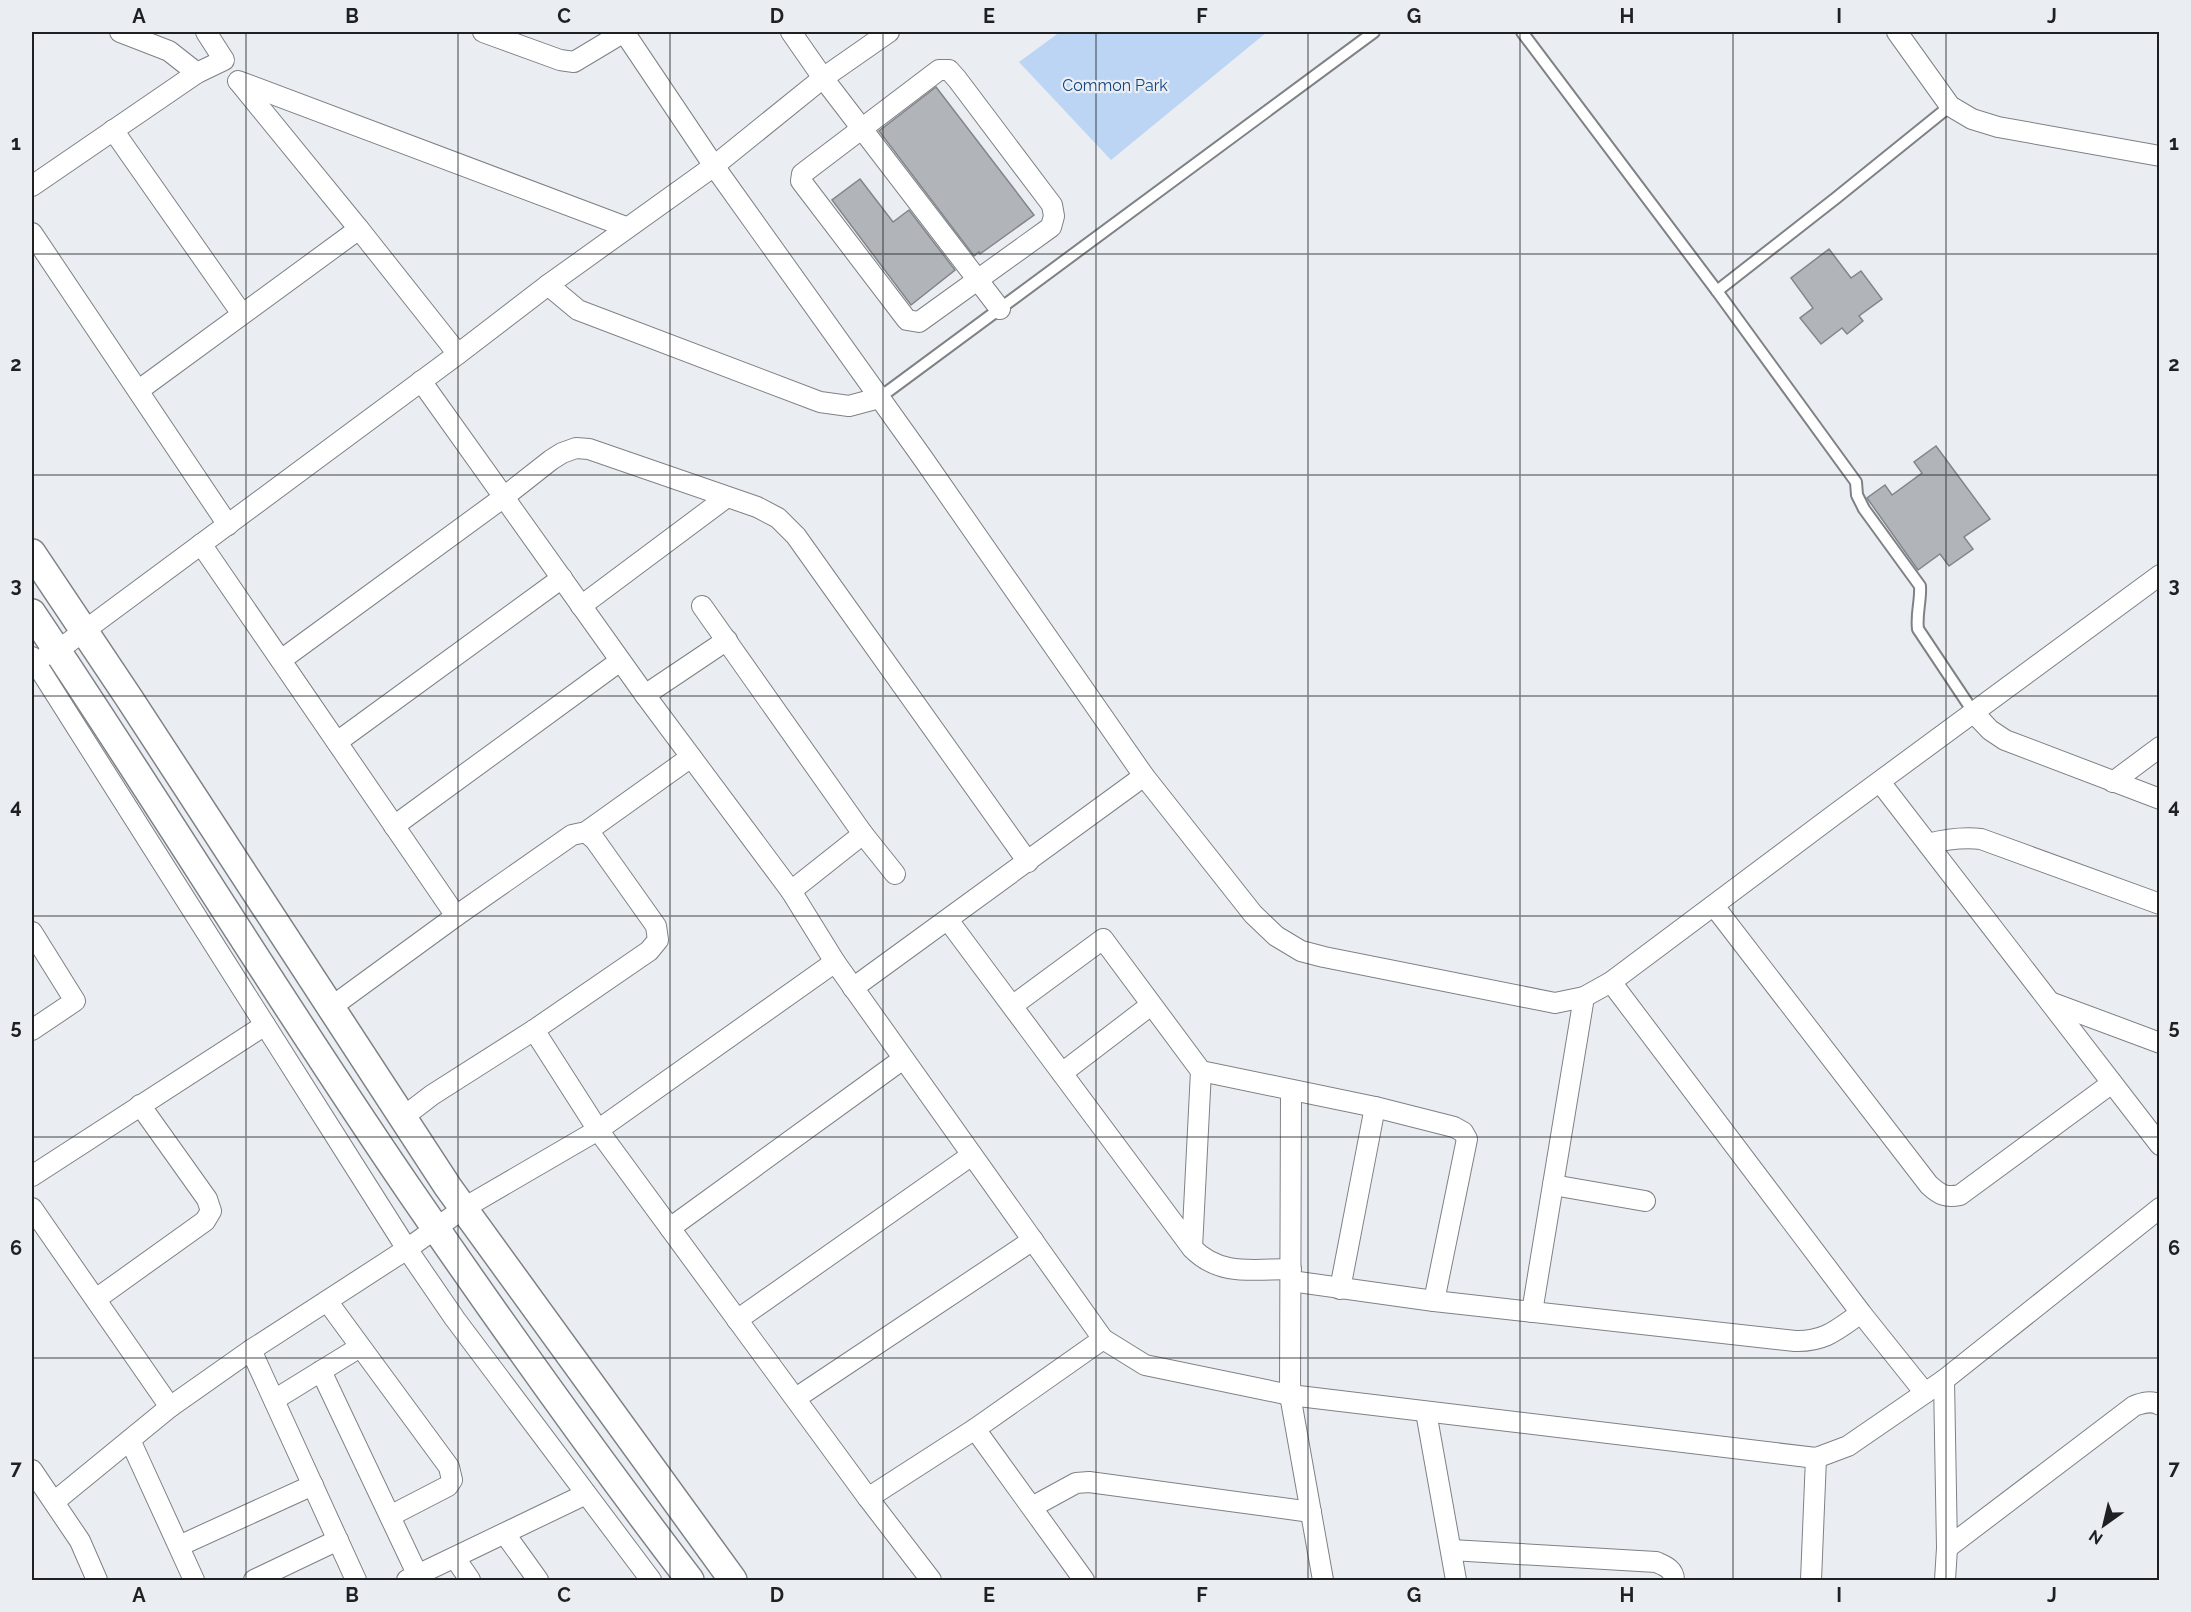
<svg xmlns="http://www.w3.org/2000/svg" width="2191" height="1612" font-family="Raleway,sans-serif">
	<style>
		.green { fill: #bdd5f4 }
		.building { fill: #b1b4b8; stroke: #828589; stroke-width: 1.5 }
		.lines { fill: none; stroke-linecap: round; stroke-linejoin: round }
		.lane-casing { stroke: #7e8185; stroke-width: 14 }
		.street-casing { stroke: #7e8185; stroke-width: 22 }
		.secondary-casing { stroke: #7e8185; stroke-width: 30 }
		.lane { stroke: #fff; stroke-width: 10 }
		.street { stroke: #fff; stroke-width: 20 }
		.secondary { stroke: #fff; stroke-width: 27 }
		.grid { fill: none; stroke: #1f2022; stroke-width: 1.5; stroke-opacity: 0.55 }
		.labels { text-anchor: middle; stroke-width: 4.5; stroke-linejoin: round; paint-order: stroke }
		.park-label { font-size: 16px; fill: #124683; stroke: #eaeef2 }
		.neatline { fill: none; stroke: #1f2022; stroke-width: 2 }
		.grid-label { font-size: 20px; text-anchor: middle; font-weight: bold; fill: #1f2022 }
	</style>
	<rect width="100%" height="100%" fill="#eaeef2"/>
	<polygon class="green" points="1060,32 1267,32 1111,160 1019,62"/>
	<g class="building">
		<polygon points="936,87 1034,215 980,254 979,252 974,256 879,131"/>
		<polygon points="860,179 893,222 909,210 955,270 911,305 832,200"/>
		<polygon points="1829,249 1851,278 1861,271 1882,299 1859,316 1863,321 1847,334 1842,328 1821,344 1800,318 1813,308 1791,278"/>
		<polygon points="1936,446 1990,519 1964,537 1973,549 1949,566 1940,554 1918,570 1867,498 1885,485 1892,495 1922,473 1914,462"/>
	</g>
	<g class="lines">
		<g class="lane-casing">
			<g id="lane">
				<polyline points="1522,32 1717,291 1836,198 1950,106"/>
				<path d="M1717,291l139,191 1,13 7,14 56,77c1,15 -4,28 -2,43l56,84"/>
				<polyline points="879,398 1374,32"/>
			</g>
		</g>
		<g class="street-casing">
			<g id="street">
				<polyline points="120,32 169,51 197,73"/>
				<polyline points="483,32 560,60 574,62 624,32"/>
				<polyline points="624,32 714,166 922,457 1144,776 1253,914 1276,936 1301,951 1324,957 1555,1003 1584,997 1611,982 1834,815 2160,575"/>
				<polyline points="791,32 823,78 1000,309"/>
				<polyline points="1897,32 1950,106 1972,119 1998,127 2160,156"/>
				<polygon points="939,70 949,70 957,79 1052,205 1054,216 1051,227 919,322 907,320 801,181 802,174"/>
				<polyline points="238,81 626,227"/>
				<polyline points="239,82 359,229"/>
				<polyline points="113,130 242,314"/>
				<polyline points="32,186 197,73 224,60 206,32"/>
				<polyline points="32,233 228,525"/>
				<polyline points="548,285 578,310 820,402 849,406 879,398"/>
				<polyline points="421,381 645,695 791,891 835,962 1103,1339 1145,1365 1290,1395 1816,1458 1848,1446 1944,1380 2160,1208"/>
				<polyline points="139,390 359,229 458,354"/>
				<polyline points="201,544 456,916"/>
				<polyline points="581,606 727,497"/>
				<polyline points="702,606 863,834 895,874"/>
				<polyline points="47,655 57,651 458,354 548,285 714,166 823,78 889,32"/>
				<polyline points="32,657 407,1249 455,1319 651,1580"/>
				<polyline points="281,660 504,497 551,460 562,453 576,448 589,449 757,507 778,518 796,536 1028,862"/>
				<polyline points="645,695 727,640"/>
				<polyline points="1974,713 1990,730 2005,740 2160,799"/>
				<polyline points="337,742 562,578"/>
				<polyline points="1880,782 2160,1145"/>
				<polyline points="2113,782 2160,747"/>
				<polyline points="394,826 620,661"/>
				<path d="M1928,844c19,-5 34,-7 53,-5l179,65"/>
				<polyline points="791,891 863,834"/>
				<path d="M1714,906l215,279c11,10 17,13 31,10l152,-112"/>
				<polyline points="948,920 1192,1248 1201,1071 1103,939 1012,1006"/>
				<polyline points="32,932 75,1001 32,1030"/>
				<polyline points="1611,982 1861,1313 1925,1393"/>
				<polyline points="853,988 1144,776"/>
				<polyline points="2050,1002 2160,1043"/>
				<polyline points="330,1008 456,916 572,835 586,832 691,757"/>
				<polyline points="534,1030 598,1130 868,1498 931,1580"/>
				<polyline points="1201,1071 1375,1107 1454,1127 1463,1132 1467,1139 1434,1301"/>
				<polyline points="1062,1073 1151,1005"/>
				<polyline points="1291,1090 1290,1395 1323,1580"/>
				<polyline points="402,1118 432,1095 534,1030 649,951 658,940 656,926 595,840 586,832"/>
				<polyline points="32,1176 265,1025"/>
				<polyline points="1553,1185 1645,1201"/>
				<polyline points="32,1208 170,1407"/>
				<polyline points="670,1228 903,1059"/>
				<path d="M1192,1248c28,29 62,21 99,21"/>
				<path d="M1291,1281l143,20 361,40c30,1 43,-12 66,-28"/>
				<polyline points="1340,1289 1375,1107"/>
				<polyline points="96,1299 205,1221 211,1211 207,1199 140,1105"/>
				<polyline points="327,1301 449,1467 452,1480 448,1486 390,1516"/>
				<polyline points="1532,1312 1584,997"/>
				<polyline points="737,1320 972,1155"/>
				<polyline points="251,1350 356,1580"/>
				<polyline points="321,1371 420,1580"/>
				<polyline points="1944,1380 1947,1548 1945,1580"/>
				<polyline points="796,1398 1033,1240"/>
				<polyline points="274,1400 360,1347"/>
				<polyline points="1426,1412 1456,1580"/>
				<polyline points="975,1429 1084,1580"/>
				<polyline points="130,1440 194,1580"/>
				<polyline points="32,1470 80,1541 97,1580"/>
				<polyline points="868,1498 975,1429 1103,1339"/>
				<polyline points="54,1502 170,1407 251,1350 407,1249 464,1208 598,1130 835,962"/>
				<polyline points="1032,1507 1076,1483 1089,1482 1311,1512"/>
				<polyline points="505,1534 538,1580"/>
				<polyline points="179,1546 313,1485"/>
				<path d="M1947,1548l187,-142c8,-3 17,-6 26,-1"/>
				<path d="M1451,1550l205,12c9,4 18,7 18,18"/>
				<polyline points="455,1558 470,1580"/>
				<polyline points="254,1580 338,1540"/>
				<polyline points="407,1580 586,1494"/>
				<polyline points="1811,1580 1816,1458"/>
			</g>
		</g>
		<g class="secondary-casing">
			<g id="secondary">
				<polyline points="32,553 129,698 448,1187 733,1580"/>
				<path d="M32,613c129,192 249,390 380,581 90,131 182,260 278,386"/>
			</g>
		</g>
		<use href="#lane" class="lane"/>
		<use href="#street" class="street"/>
		<use href="#secondary" class="secondary"/>
	</g>
	<path class="grid" d="M246,32v1548M458,32v1548M670,32v1548M883,32v1548M1096,32v1548M1308,32v1548M1520,32v1548M1733,32v1548M1946,32v1548M32,254h2128M32,475h2128M32,696h2128M32,916h2128M32,1137h2128M32,1358h2128"/>
	<g class="labels">
		<g class="park-label">
			<text x="1115" y="91">Common Park</text>
		</g>
	</g>
	<rect width="2191" height="1612" fill="none" stroke="#eaeef2" stroke-width="66"/>
	<g transform="translate(2104 1525) rotate(214)" stroke="#eaeef2" stroke-width="4.5" paint-order="stroke">
	<path d="M0-4.5L10 22L0 15L-10 22Z" fill="#1f2022"/>
	<text y="-9" font-size="16" font-weight="bold" text-anchor="middle" fill="#1f2022">N</text>
	</g>
	<rect x="33" y="33" width="2125" height="1546" class="neatline"/>
	<g class="grid-label">
		<text x="139" y="23">A</text>
		<text x="352" y="23">B</text>
		<text x="564" y="23">C</text>
		<text x="777" y="23">D</text>
		<text x="989" y="23">E</text>
		<text x="1202" y="23">F</text>
		<text x="1414" y="23">G</text>
		<text x="1627" y="23">H</text>
		<text x="1839" y="23">I</text>
		<text x="2052" y="23">J</text>
		<text x="16" y="150">1</text>
		<text x="2174" y="150">1</text>
		<text x="16" y="371">2</text>
		<text x="2174" y="371">2</text>
		<text x="16" y="592">3</text>
		<text x="2174" y="592">3</text>
		<text x="16" y="813">4</text>
		<text x="2174" y="813">4</text>
		<text x="16" y="1034">5</text>
		<text x="2174" y="1034">5</text>
		<text x="16" y="1255">6</text>
		<text x="2174" y="1255">6</text>
		<text x="16" y="1475">7</text>
		<text x="2174" y="1475">7</text>
		<text x="139" y="1602">A</text>
		<text x="352" y="1602">B</text>
		<text x="564" y="1602">C</text>
		<text x="777" y="1602">D</text>
		<text x="989" y="1602">E</text>
		<text x="1202" y="1602">F</text>
		<text x="1414" y="1602">G</text>
		<text x="1627" y="1602">H</text>
		<text x="1839" y="1602">I</text>
		<text x="2052" y="1602">J</text>
	</g>
</svg>
